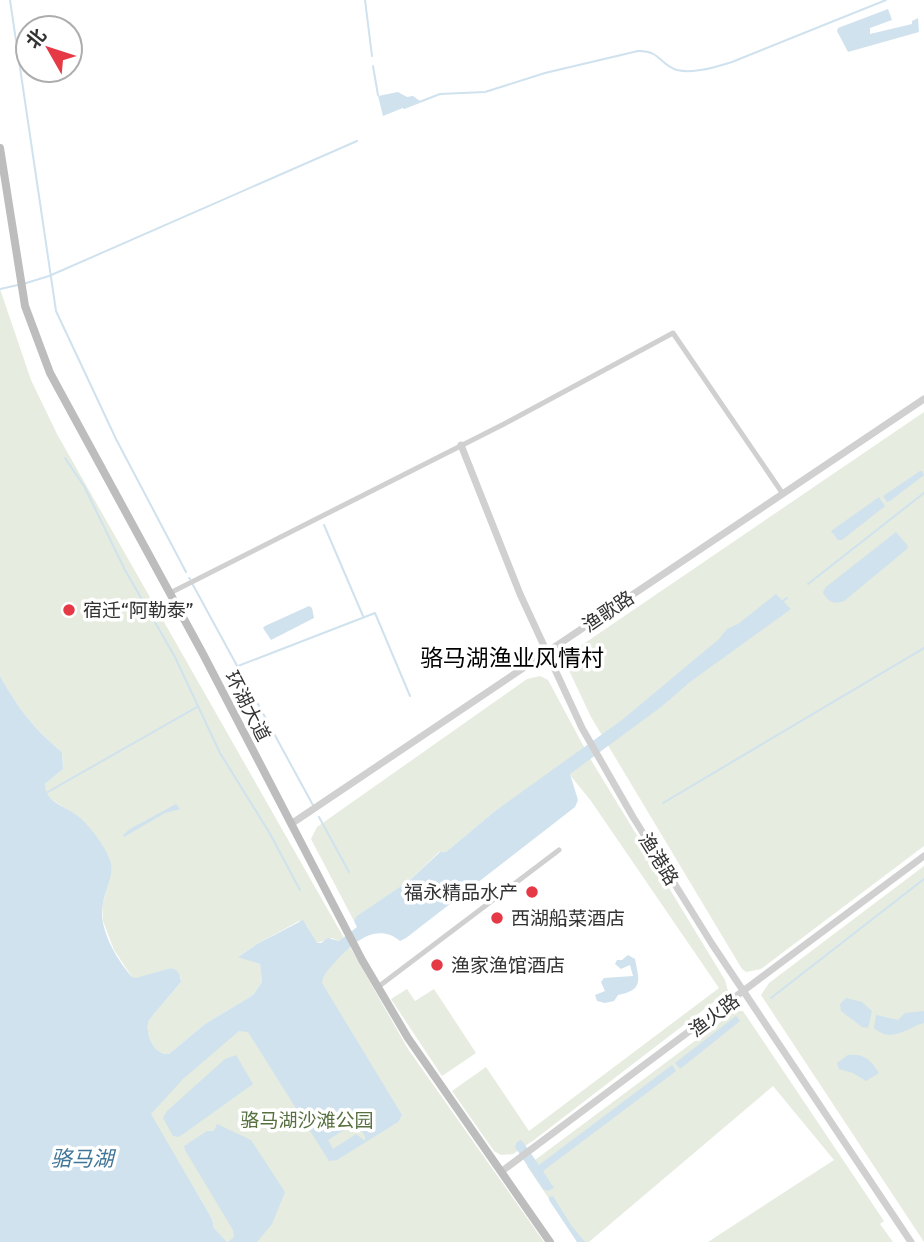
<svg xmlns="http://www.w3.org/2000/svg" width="924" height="1242" font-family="'Fira Sans','Noto Sans SC',sans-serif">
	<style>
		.green { fill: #e6ecdf }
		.water { fill: #cfe2ee; fill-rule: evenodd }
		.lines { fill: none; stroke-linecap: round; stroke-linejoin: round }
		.stream { stroke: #cfe2ee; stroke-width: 2 }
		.minor { stroke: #d0d0d0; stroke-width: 5 }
		.tertiary { stroke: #d0d0d0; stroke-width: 7 }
		.secondary { stroke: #bdbdbd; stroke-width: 8 }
		.poi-dot { fill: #e63946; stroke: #fff; stroke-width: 2.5 }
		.labels { text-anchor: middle; stroke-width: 7; stroke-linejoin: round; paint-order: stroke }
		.poi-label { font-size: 19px; fill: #333; stroke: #fff; text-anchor: start }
		.street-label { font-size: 19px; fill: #333; stroke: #fff }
		.park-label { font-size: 19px; fill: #56703f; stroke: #fff }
		.water-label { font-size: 21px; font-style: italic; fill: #3f7597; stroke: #fff }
		.quarter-label { font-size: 23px; fill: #000; stroke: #fff }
	</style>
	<rect width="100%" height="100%" fill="#fff"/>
	<g class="green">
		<path d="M0,289l31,91 26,54 287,504 -5,3 -7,-3 -15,5 -6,-8 -4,-9 -8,-5 -42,23 -18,12 21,8 2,18 -9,13 -48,29 -36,30c-15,2 -25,-22 -20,-34l32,-38v-5l-10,-9 -35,11 -4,-2 -18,-27 -11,-29 -1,-15 8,-28v-19l-31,-42 -31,-20 -3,-6v-7l18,-15 -1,-17c-30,-25 -43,-43 -62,-76z"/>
		<polygon points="924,412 924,846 761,969 746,972 742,969 591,717 566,664 567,658 573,651"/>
		<polygon points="540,676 548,680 591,760 725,980 728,991 534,1140 513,1154 501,1155 494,1151 452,1091 486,1067 529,1131 719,988 591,801 570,775 520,794 495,811 446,852 439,852 410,880 358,916 354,921 311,839 317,827 527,679"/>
		<polygon points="924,866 924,1242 761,995 769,983"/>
		<polygon points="350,947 408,1049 544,1242 227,1242 214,1228 212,1219 151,1116 149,1095 215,1034"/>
		<polygon points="407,989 415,1001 434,989 476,1053 442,1076 391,999"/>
		<polygon points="735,1011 743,1011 884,1221 880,1224 893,1242 708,1242 834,1160 773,1086 589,1242 578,1242 527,1166"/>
	</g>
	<g class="water">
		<polygon points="888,9 892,20 870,28 870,34 912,24 912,21 918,18 919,32 848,52 837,31 838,28"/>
		<polygon points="398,92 407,97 413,96 420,101 383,116 378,96"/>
		<polygon points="920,471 922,471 924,475 890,501 887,502 883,496"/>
		<polygon points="879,497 885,506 842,540 838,540 831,531"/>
		<path d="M896,532l12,14 -1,3 -63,52c-9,4 -17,1 -21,-9l3,-5z"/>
		<path d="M776,594l15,15 -101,73 -29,25 -91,67 8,26 -3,7 -169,131 -6,3c-23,-19 -46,1 -63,19 -6,7 -14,13 -15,23l80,132 -4,7 -61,38 -8,1 -81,-129 -9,-1 -56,48 -32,35 61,105 2,9 13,14h-227v-566c19,33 32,51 62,76l1,17 -18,15c-1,18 21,22 33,32 11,9 27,30 32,44 5,14 -5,30 -7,43 -6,24 14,57 29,74l4,1 35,-10c7,2 10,7 10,14l-32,38c-5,12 5,36 20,34l36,-30 48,-29 9,-13 -2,-18 -22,-7 19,-13 46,-24 14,23h4l7,-5 11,3 18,-14 -3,-6 3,-5 53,-36 30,-28h6l49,-41 127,-91 97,-81 8,-10 11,-5zM353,1119l12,17v5l-9,-7 -23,15 -5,-9 24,-15 -2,-4z"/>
		<polygon points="309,606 312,608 314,618 271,640 263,628 265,626"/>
		<polygon points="176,804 180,809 165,813 124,837 123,835 130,829"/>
		<path d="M628,955l7,4c4,21 9,31 -17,36l-4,6 -9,2 -8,-2 -2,-6 10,-4 -4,-9 3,-4 29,-2 -3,-11 -9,4 -6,-5 2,-4h5z"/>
		<polygon points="846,998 862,1002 872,1011 868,1028 862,1027 841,1011 840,1004"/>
		<path d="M924,1011v12c-16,4 -32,21 -50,5l2,-13 22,5 7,-7z"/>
		<polygon points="736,1016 740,1021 680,1069 675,1063"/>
		<polygon points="236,1055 253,1084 179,1137 173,1136 163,1118 167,1111 225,1059"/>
		<path d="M848,1055c16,-2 23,5 31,18l-13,8 -13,-8 -14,-4 -2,-6z"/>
		<polygon points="672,1065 676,1071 543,1171 554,1188 548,1191 543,1189 515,1147 517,1142 521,1140 523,1142 539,1165"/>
		<polygon points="217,1124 251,1140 285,1192 272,1224 257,1242 228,1242 234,1237 233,1230 185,1150 184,1146 207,1131 214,1131"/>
		<polygon points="553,1196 571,1225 585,1242 577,1242 549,1200 549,1197"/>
	</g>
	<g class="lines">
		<g class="stream">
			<polyline points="10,0 56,311 116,439 186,572"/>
			<polyline points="365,0 372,56"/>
			<polyline points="373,66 378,95"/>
			<path d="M404,108l36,-14 45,-2 60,-19 93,-22c22,-1 22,14 39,19 17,4 38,-3 55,-8l154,-62"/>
			<polyline points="23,284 49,276 357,141"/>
			<polyline points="0,289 18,285"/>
			<polyline points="65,458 84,486 125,570 175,657 220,753 269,832 300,890"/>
			<polyline points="324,525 363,616"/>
			<polyline points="189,578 190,579"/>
			<polyline points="808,584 924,493"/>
			<polyline points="193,585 314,807"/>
			<polyline points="783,601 787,598"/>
			<polyline points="238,666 375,613 410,696"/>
			<polyline points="46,793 197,707"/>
			<polyline points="663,803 924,648"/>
			<polyline points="319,817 349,872"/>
			<polyline points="771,998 924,879"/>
		</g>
		<g class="minor">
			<polyline points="170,593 504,424 673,333 783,494"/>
			<polyline points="378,987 559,850"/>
		</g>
		<g class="tertiary">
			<polyline points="461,445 520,594 582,728 633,817 712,944 911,1242"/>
			<polyline points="291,824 924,399"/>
			<polyline points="502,1171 924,856"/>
		</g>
		<polyline class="secondary" points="0,148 25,306 50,373 203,654 362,960 408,1038 550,1242"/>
	</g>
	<g class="poi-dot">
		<circle cx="69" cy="610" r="7"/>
		<circle cx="532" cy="892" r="7"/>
		<circle cx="497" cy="918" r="7"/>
		<circle cx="437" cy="965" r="7"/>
	</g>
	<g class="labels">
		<g class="poi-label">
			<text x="83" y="617">宿迁“阿勒泰”</text>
			<text x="518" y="899" text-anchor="end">福永精品水产</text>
			<text x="511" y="925">西湖船菜酒店</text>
			<text x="451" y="972">渔家渔馆酒店</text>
		</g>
		<g class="street-label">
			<text transform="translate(608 611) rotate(-34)" y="7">渔歌路</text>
			<text transform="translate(248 706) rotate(63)" y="7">环湖大道</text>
			<text transform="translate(659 859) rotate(58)" y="7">渔港路</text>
			<text transform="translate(714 1015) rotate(-37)" y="7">渔火路</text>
		</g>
		<g class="park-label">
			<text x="307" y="1127">骆马湖沙滩公园</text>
		</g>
		<g class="water-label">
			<text x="82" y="1166">骆马湖</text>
		</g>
		<g class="quarter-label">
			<text x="512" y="666">骆马湖渔业风情村</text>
		</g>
	</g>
	<g transform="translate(49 49) rotate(309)"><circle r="33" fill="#ffffff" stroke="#adadad" stroke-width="2"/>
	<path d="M0-5L12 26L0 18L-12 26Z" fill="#e63946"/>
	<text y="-10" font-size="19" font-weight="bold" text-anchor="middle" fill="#333333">北</text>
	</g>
</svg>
